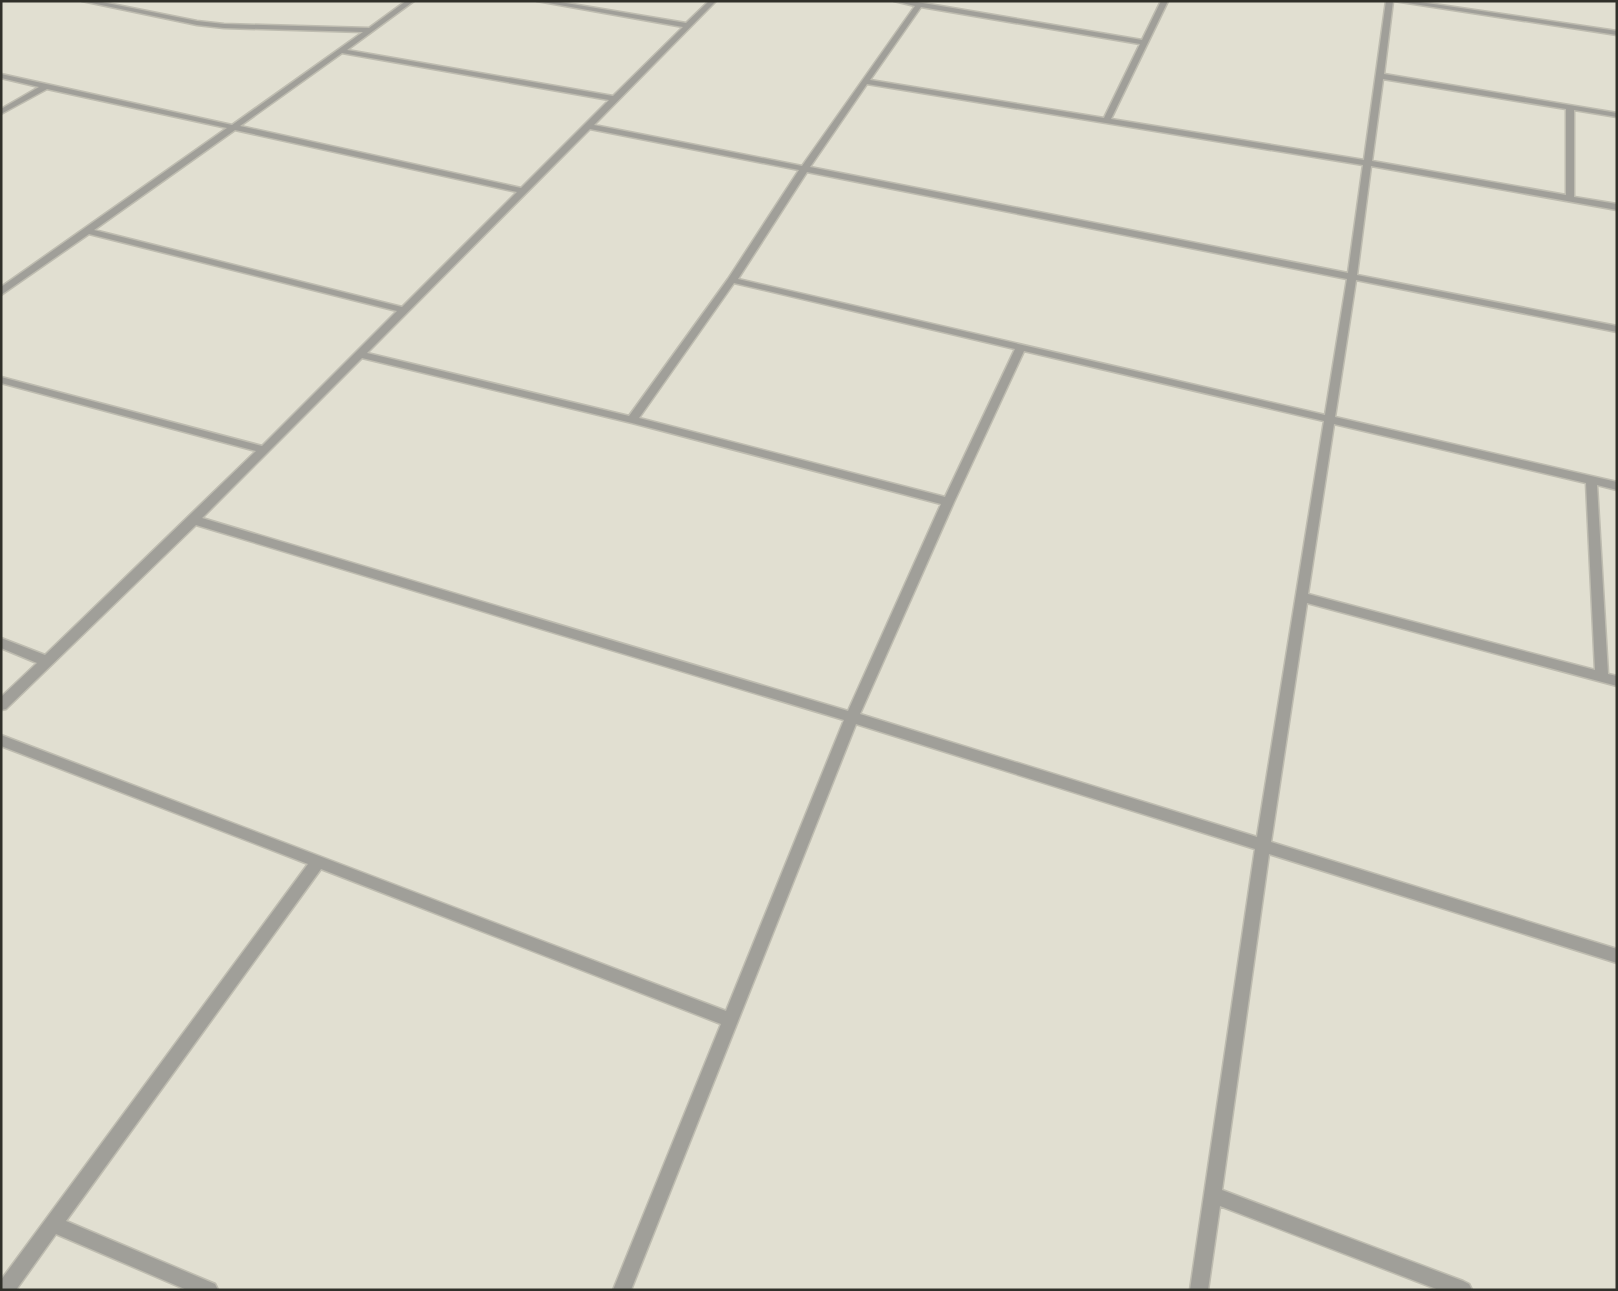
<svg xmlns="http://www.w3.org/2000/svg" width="1618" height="1291" font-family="'IBM Plex Sans',sans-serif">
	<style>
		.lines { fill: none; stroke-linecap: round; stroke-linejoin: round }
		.minor-casing { stroke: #bebcb0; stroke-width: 3 }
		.minor { fill: #a09f99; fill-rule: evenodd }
	</style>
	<rect width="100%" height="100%" fill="#e1dfd1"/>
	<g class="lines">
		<g class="minor-casing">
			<g id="minor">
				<path d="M82,1h15l100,20 27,3 145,4 37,-27h8l-67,49 266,46 70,-69 -146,-26h17l132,22 23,-22h7l-122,124 208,41 113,-160 -21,-5h17l231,39 19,-39h7l-57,118 253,41 22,-159h7l-9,73 233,39v4l-43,-7v87l43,7v6l-246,-44 -14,109 260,51v6l-261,-52 -21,137 282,65v8l-20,-5 11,189 9,2v10l-310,-83 -36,239 346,107v14l-348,-109 -47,336 241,91 6,3 3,6h-33l-219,-84 -12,84h-18l65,-441 -399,-125 -225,566h-18l108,-266 -400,-155 -255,352 149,63 3,6h-31l-131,-56 -40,56h-15v-10l307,-416 -307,-118v-11l725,276 118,-291 -648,-195 -190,184 -5,1v-13l36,-34 -36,-15v-10l44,17 211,-204 -255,-68v-6l261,69 135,-135 -308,-77 -88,61v-8l226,-159 -180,-39 -46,25v-5l38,-22 -38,-9v-4l231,51 131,-93 -139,-4 -27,-3zM921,7l219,37 -36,74 -234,-38zM342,53l267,47 -88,88 -281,-62zM1383,79l183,30v86l-194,-34zM867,84l496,81 -15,108 -538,-106zM590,129l209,41 -71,109 -99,137 -262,-63zM235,130l282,62 -115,115 -308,-77zM807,172l540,107 -22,136 -587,-136zM734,283l281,66 -70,148 -306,-79zM1024,351l300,70 -67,416 -397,-123 94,-212zM362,358l270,65 309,81 -93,207 -646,-193zM1334,424l252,59 9,187 -287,-76z"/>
				<polygon points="1394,1 1413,1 1617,31 1617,35"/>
			</g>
		</g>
		<use href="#minor" class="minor"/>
	</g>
	<rect width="1618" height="1291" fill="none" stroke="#30302a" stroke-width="5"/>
</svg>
